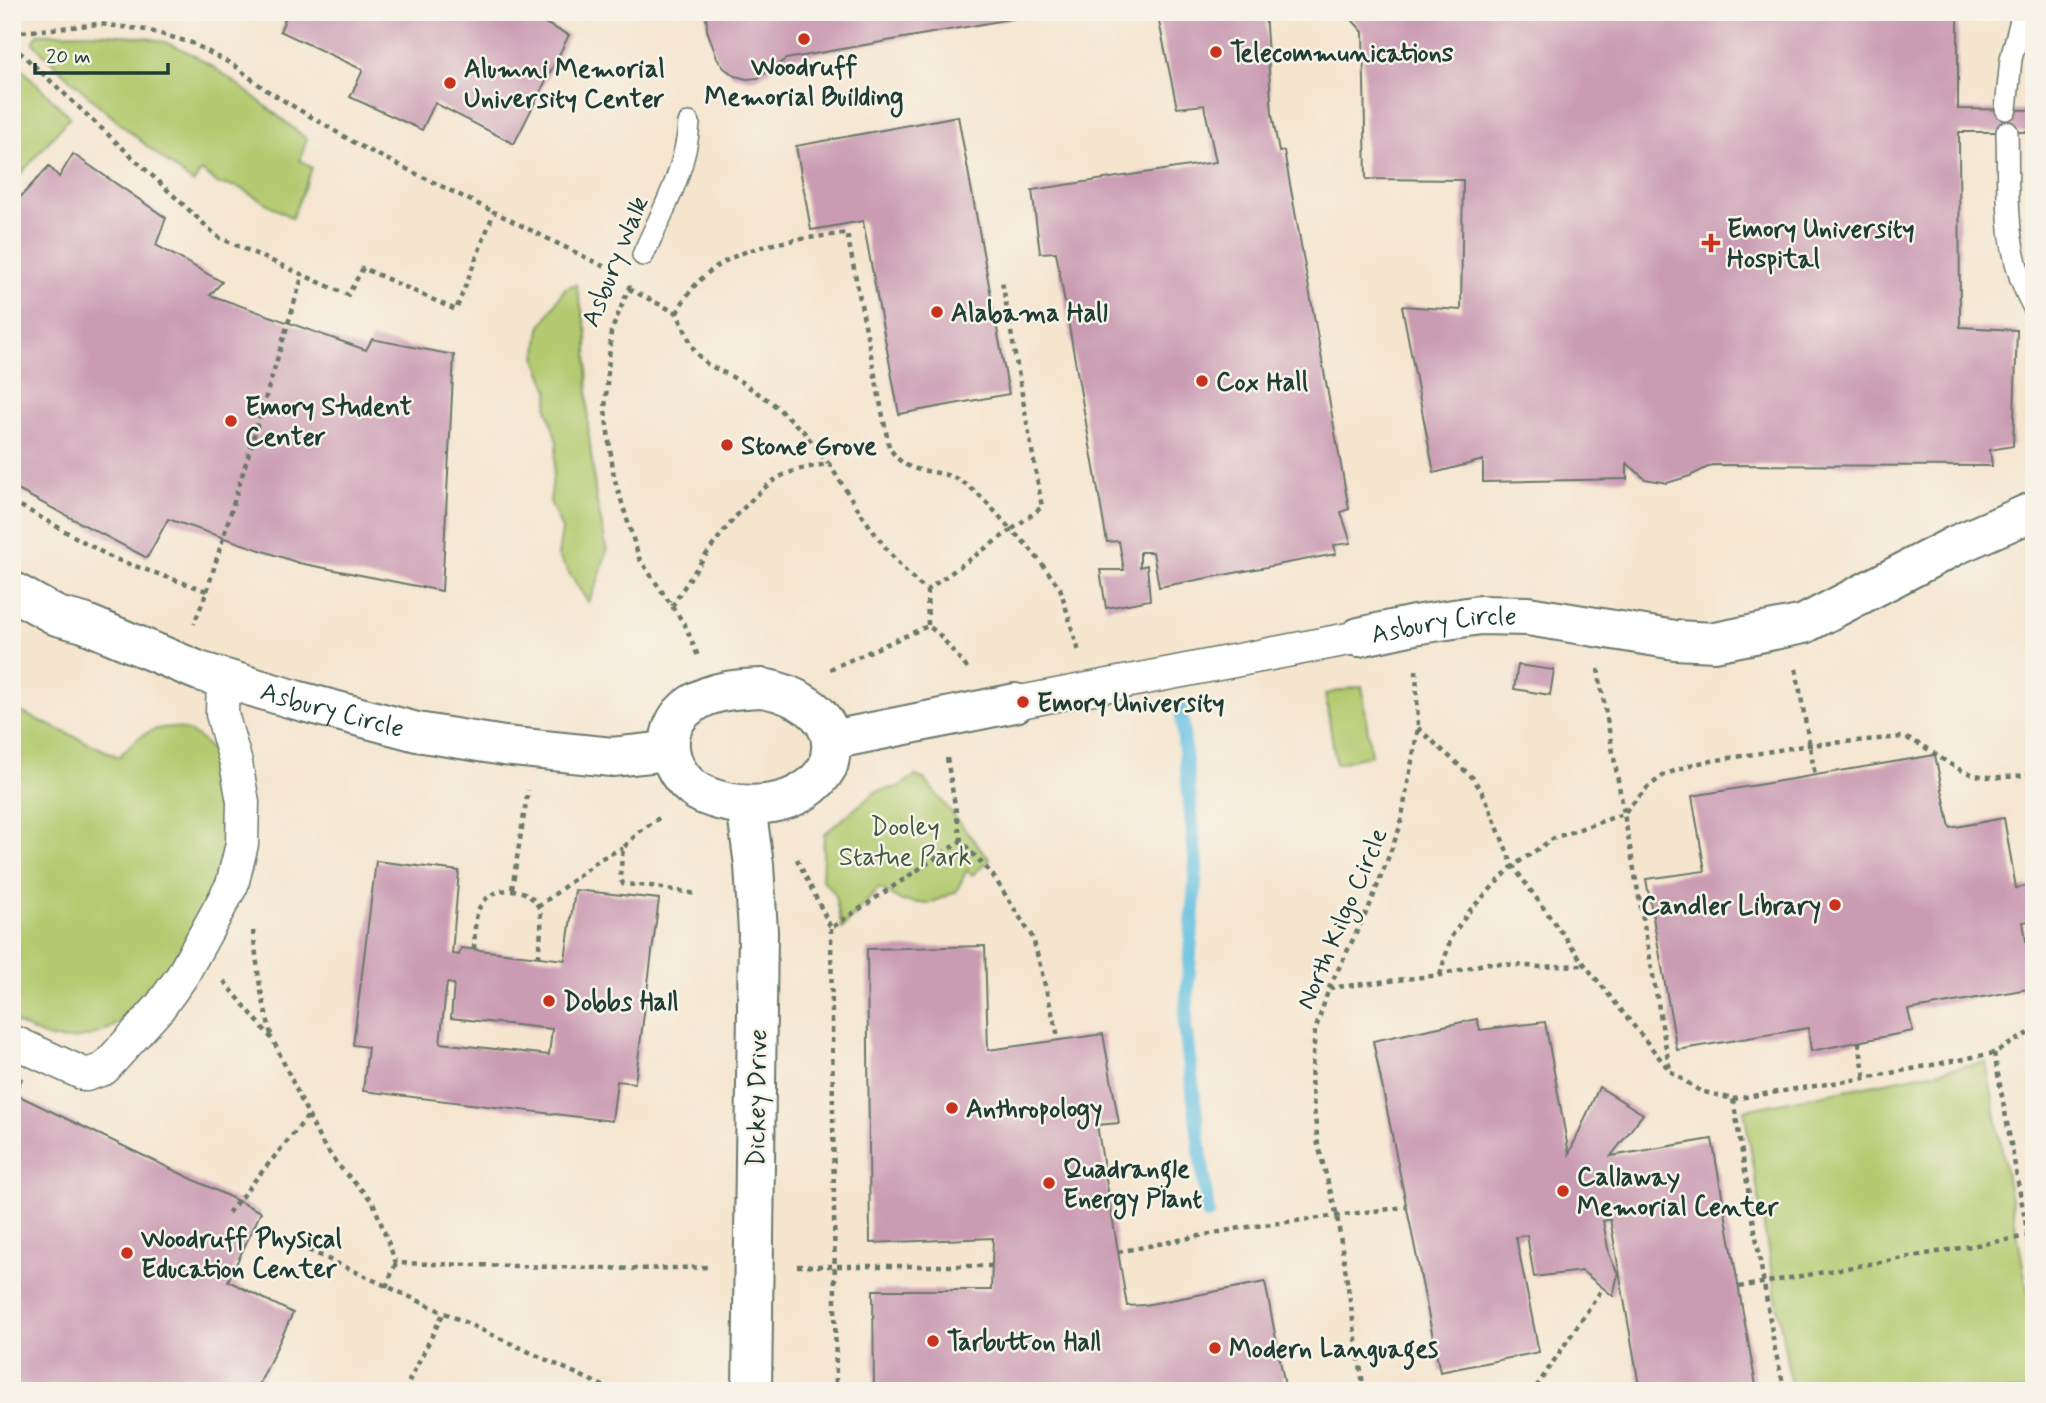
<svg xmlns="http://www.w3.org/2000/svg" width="2046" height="1403" font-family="Mynerve,sans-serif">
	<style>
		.green { fill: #b3ca6f; stroke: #698452; stroke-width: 2 }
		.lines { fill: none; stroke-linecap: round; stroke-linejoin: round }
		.stream { stroke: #63c0e1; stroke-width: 14 }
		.building { fill: #ca9cb3; fill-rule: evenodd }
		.service-casing { stroke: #6a786a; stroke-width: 24 }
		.pedestrian-casing { stroke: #6a786a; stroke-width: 35 }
		.minor-casing { stroke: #6a786a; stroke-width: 42 }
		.path { stroke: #6a786a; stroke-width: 4.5; stroke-dasharray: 5 5; stroke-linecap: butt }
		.service { stroke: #fff; stroke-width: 21 }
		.pedestrian { stroke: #fff; stroke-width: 32 }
		.minor { stroke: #fff; stroke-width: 38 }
		.poi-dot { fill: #c8321e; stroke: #f7f3e8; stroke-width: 2.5 }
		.labels { text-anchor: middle; stroke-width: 5; stroke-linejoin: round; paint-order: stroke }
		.poi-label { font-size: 26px; font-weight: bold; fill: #1f3d34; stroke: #f7f3e8; text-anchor: start }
		.street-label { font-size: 26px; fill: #1f3d34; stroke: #f7f3e8 }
		.park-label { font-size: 26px; fill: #3d5940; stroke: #f7f3e8 }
	</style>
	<rect width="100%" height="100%" fill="#f7f3e8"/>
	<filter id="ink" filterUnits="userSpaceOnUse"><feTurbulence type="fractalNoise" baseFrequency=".0143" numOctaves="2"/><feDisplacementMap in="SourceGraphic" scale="14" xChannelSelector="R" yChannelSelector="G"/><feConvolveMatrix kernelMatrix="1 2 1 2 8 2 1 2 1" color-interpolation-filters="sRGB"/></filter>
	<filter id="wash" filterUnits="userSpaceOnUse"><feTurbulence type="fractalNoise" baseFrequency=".00686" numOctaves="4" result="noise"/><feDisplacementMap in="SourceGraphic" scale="28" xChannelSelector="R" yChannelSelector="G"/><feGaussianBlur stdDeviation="1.57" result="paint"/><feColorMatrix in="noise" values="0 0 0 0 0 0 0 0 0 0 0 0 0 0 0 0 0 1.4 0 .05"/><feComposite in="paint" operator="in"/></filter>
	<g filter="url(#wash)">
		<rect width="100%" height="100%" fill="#f5e5cf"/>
		<g class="green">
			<path d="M87,33c23,1 48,2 70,7 49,12 109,68 150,99l-7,21 12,8 -20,50 -54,-31 -19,-3 -18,-13 -8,12c-56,-44 -110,-89 -160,-140l5,-9z"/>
			<polygon points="12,59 70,117 12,184"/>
			<polygon points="576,284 587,333 588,427 596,498 607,551 597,584 588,602 558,556 562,529 550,502 557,442 547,408 549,391 536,359 540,328 565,288"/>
			<polygon points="1362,686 1371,755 1336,764 1325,694"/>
			<path d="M12,708l107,49c6,-6 12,-14 19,-19 47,-31 86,11 88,58 1,15 1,34 -2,48 -12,61 -49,122 -92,165 -5,5 -10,11 -15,15 -16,11 -42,17 -61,15 -14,-1 -31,-13 -44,-18z"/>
			<polygon points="915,776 924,779 990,860 972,875 967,870 956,892 928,904 902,901 879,888 842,929 834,892 822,880 824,834 877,791 898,787"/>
			<polygon points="1986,1062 2034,1326 2034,1391 1792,1391 1744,1110"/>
		</g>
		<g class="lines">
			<polyline class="stream" points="1181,709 1196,867 1185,1026 1208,1213"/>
		</g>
		<g id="blocks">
			<g class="building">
				<polygon points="288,12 529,12 528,15 569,35 514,144 435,103 422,130 350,97 363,70 280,31"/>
				<polygon points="706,12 1038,12 1038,14 786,59 758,78 747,79 735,76 724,68 717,58 707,30"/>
				<polygon points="1157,12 1265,12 1272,114 1279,152 1284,151 1349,509 1341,512 1351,543 1334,545 1336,554 1159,587 1153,552 1140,552 1140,567 1147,565 1150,600 1106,608 1100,570 1124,570 1119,541 1107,542 1056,252 1040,253 1032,190 1216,162 1204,105 1177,108"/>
				<polygon points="1345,12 1958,12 1958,109 2034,110 2034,132 1959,132 1960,327 2017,330 2013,446 1990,450 1992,466 1712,465 1690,476 1667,483 1645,479 1627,463 1627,479 1483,482 1483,460 1434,473 1402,306 1461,310 1463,180 1366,179 1363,32"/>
				<polygon points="958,116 1009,394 899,414 863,221 811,230 796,146"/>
				<polygon points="73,154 166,218 156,245 222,282 210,295 366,350 372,339 454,355 442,591 299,563 168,519 147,558 12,487 12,206 49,166 59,177"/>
				<polygon points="1518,665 1554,670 1550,695 1514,689"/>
				<polygon points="1935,755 1950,828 2004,818 2016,888 2034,885 2034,920 2023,922 2034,988 1908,1010 1913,1031 1811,1051 1808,1028 1677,1050 1646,879 1705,871 1692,796"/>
				<path d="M376,861l83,10 -7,83 7,1 2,-7 104,12 10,-70 84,9 -24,184 -18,-2 -5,40 -249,-30 5,-44 -15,-2zM447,983l7,1 -3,34 101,11 -3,26 -109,-12z"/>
				<polygon points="985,946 988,1050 1103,1034 1119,1123 1097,1125 1127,1306 1145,1305 1265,1282 1286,1391 874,1391 873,1290 991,1290 993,1238 870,1243 867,949"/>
				<polygon points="1477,1019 1480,1030 1545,1022 1569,1154 1599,1087 1643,1114 1611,1156 1712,1139 1757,1391 1640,1391 1610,1219 1603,1221 1609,1254 1618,1274 1613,1296 1582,1271 1534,1277 1527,1235 1516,1237 1539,1352 1440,1372 1373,1041"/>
				<polygon points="12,1075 22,1079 15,1094 261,1212 228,1281 293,1313 256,1391 12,1391"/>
			</g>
		</g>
	</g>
	<g filter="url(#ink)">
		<use href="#blocks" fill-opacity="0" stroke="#6a786a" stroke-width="2"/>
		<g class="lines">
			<g class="service-casing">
				<g id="service">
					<polyline points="2006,109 2011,59 2023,12"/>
					<path d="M2007,132c2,62 -5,119 27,176"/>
					<path d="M643,255c19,-43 43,-84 46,-132"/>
				</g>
			</g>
			<g class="pedestrian-casing">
				<g id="pedestrian">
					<polyline points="1015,703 1359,637"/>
					<polyline points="12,1041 86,1075 104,1069 159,1008 182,976 232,885 242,844 243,802 236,763 222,714 223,678"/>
				</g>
			</g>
			<g class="minor-casing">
				<g id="minor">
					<path id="s1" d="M12,591l45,25 27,7 115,48 97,29 121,32 87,14 108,11 57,-6"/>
					<path id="s2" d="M1359,637l55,-12 66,-10 48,1 147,24 40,2 89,-18 152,-79 78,-34"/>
					<path d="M763,688c31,6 72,25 68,62 -1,5 -1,11 -3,16 -24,43 -84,46 -124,29 -36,-16 -49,-67 -12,-91 22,-14 45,-15 71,-16z"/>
					<polyline points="832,740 1015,703"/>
					<polyline points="746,806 754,865 758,932 752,1391"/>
				</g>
			</g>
			<g class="path">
				<polyline points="12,33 100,24 147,30 192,43 235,66 266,90 360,146 494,212"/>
				<polyline points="12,45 218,237 348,295 363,268 456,310 494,212 605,267"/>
				<polyline points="630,285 611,332 605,410 614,477 639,558 685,625 698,656"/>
				<polyline points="629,289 677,313 695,352 707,364 740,381 771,402 804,432 828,463"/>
				<path d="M677,313c33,-69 104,-71 170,-80l42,214c19,31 38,19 66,31 21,9 42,36 56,52l31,-23 -40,-226"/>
				<polyline points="12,501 112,558 207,591 194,624"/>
				<polyline points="927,590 928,626"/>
				<polyline points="207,591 303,274"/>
				<path d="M672,606c26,-41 64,-99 104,-127 15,-9 36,-13 53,-15 23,35 64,104 98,126l84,-60 18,17 31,41 19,64"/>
				<polyline points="830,669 928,626 938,633 968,669"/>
				<polyline points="1598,669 1670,1070"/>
				<polyline points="1796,669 1815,775"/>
				<polyline points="1418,728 1473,778 1485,797 1513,866 1585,965 1670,1071 1700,1091 1733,1099 1775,1350 1785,1391"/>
				<polyline points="947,758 961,841 992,874 1033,938 1059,1040"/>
				<polyline points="659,818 639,832 623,848 620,876 623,884 651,886 696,894"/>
				<polyline points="797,859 831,928 961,841"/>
				<polyline points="512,889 528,790"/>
				<polyline points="538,907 600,859 623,848"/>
				<polyline points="831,928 836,1391"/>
				<polyline points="253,931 260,987 272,1039"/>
				<path d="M474,949c1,-12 0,-27 4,-38 10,-26 49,-29 61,-3 5,14 0,35 -1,49"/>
				<path d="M1440,975l11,-38 20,-28 42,-43 41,-28 69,-24 25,-27 16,-12 29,-11 116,-19 93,-8c22,6 37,22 57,32 24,12 49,8 75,5"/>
				<polyline points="224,981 273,1040 320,1140 338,1165 373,1202 396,1263 637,1269 711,1267"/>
				<polyline points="1329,988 1440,975 1488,963 1540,967 1584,965"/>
				<polyline points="1859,1042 1865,1078"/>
				<polyline points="1994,1053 2034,1268"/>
				<polyline points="1733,1099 1865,1078 1994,1053 2034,1030"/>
				<polyline points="228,1213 308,1116"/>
				<polyline points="254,1225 614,1391"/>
				<polyline points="1118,1252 1240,1228 1406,1207"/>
				<polyline points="797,1266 992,1266"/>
				<polyline points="386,1287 396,1263"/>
				<polyline points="1739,1287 2034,1235"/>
				<polyline points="404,1391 443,1314"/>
				<polyline points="1364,1391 1337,1216 1318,1145 1311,1080 1315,1031 1329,988 1370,905 1400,827 1418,728 1416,668"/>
				<polyline points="1527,1391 1537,1386 1602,1289"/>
			</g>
			<use href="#service" class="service"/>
			<use href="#pedestrian" class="pedestrian"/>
			<use href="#minor" class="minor"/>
		</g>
	</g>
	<g class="poi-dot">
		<circle cx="804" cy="39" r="7"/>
		<circle cx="1216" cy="52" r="7"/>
		<circle cx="450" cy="83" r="7"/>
		<path d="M1707.5 232.5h7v7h7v7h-7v7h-7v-7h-7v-7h7z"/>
		<circle cx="937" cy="312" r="7"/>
		<circle cx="1202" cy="381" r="7"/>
		<circle cx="231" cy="421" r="7"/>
		<circle cx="727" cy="445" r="7"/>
		<circle cx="1023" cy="702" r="7"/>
		<circle cx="1835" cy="905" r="7"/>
		<circle cx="549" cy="1001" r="7"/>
		<circle cx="952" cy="1108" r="7"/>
		<circle cx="1049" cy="1183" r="7"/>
		<circle cx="1563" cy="1191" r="7"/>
		<circle cx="127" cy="1253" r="7"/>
		<circle cx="933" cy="1341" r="7"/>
		<circle cx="1215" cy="1348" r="7"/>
	</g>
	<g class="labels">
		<g class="poi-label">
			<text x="1230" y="61">Telecommunications</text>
			<text x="804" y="75" text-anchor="middle">Woodruff<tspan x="804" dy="30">Memorial Building</tspan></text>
			<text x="464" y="77">Alumni Memorial<tspan x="464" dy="30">University Center</tspan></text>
			<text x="1727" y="237">Emory University<tspan x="1727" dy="30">Hospital</tspan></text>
			<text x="951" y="321">Alabama Hall</text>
			<text x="1216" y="390">Cox Hall</text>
			<text x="245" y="415">Emory Student<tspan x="245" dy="30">Center</tspan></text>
			<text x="741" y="454">Stone Grove</text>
			<text x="1037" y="711">Emory University</text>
			<text x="1821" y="914" text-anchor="end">Candler Library</text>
			<text x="563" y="1010">Dobbs Hall</text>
			<text x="966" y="1117">Anthropology</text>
			<text x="1063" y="1177">Quadrangle<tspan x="1063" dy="30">Energy Plant</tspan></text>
			<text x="1577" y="1185">Callaway<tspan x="1577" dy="30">Memorial Center</tspan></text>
			<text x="141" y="1247">Woodruff Physical<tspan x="141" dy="30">Education Center</tspan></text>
			<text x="947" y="1350">Tarbutton Hall</text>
			<text x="1229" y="1357">Modern Languages</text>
		</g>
		<g class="street-label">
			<text transform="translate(614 261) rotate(-68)" y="9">Asbury Walk</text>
			<text dy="9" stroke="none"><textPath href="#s2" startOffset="86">Asbury Circle</textPath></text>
			<text dy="9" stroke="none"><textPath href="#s1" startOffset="343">Asbury Circle</textPath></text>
			<text transform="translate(1341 918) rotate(-67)" y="9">North Kilgo Circle</text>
			<text transform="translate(756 1098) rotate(-89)" y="9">Dickey Drive</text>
		</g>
		<g class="park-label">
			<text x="905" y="835">Dooley<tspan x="905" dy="30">Statue Park</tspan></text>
		</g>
	</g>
	<rect width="2046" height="1403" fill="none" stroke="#f7f3e8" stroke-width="42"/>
	<path d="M35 63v10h133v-10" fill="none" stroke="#1f3d34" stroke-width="3.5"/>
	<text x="46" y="63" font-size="21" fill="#1f3d34" stroke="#f7f3e8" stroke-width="5" paint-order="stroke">20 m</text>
</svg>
